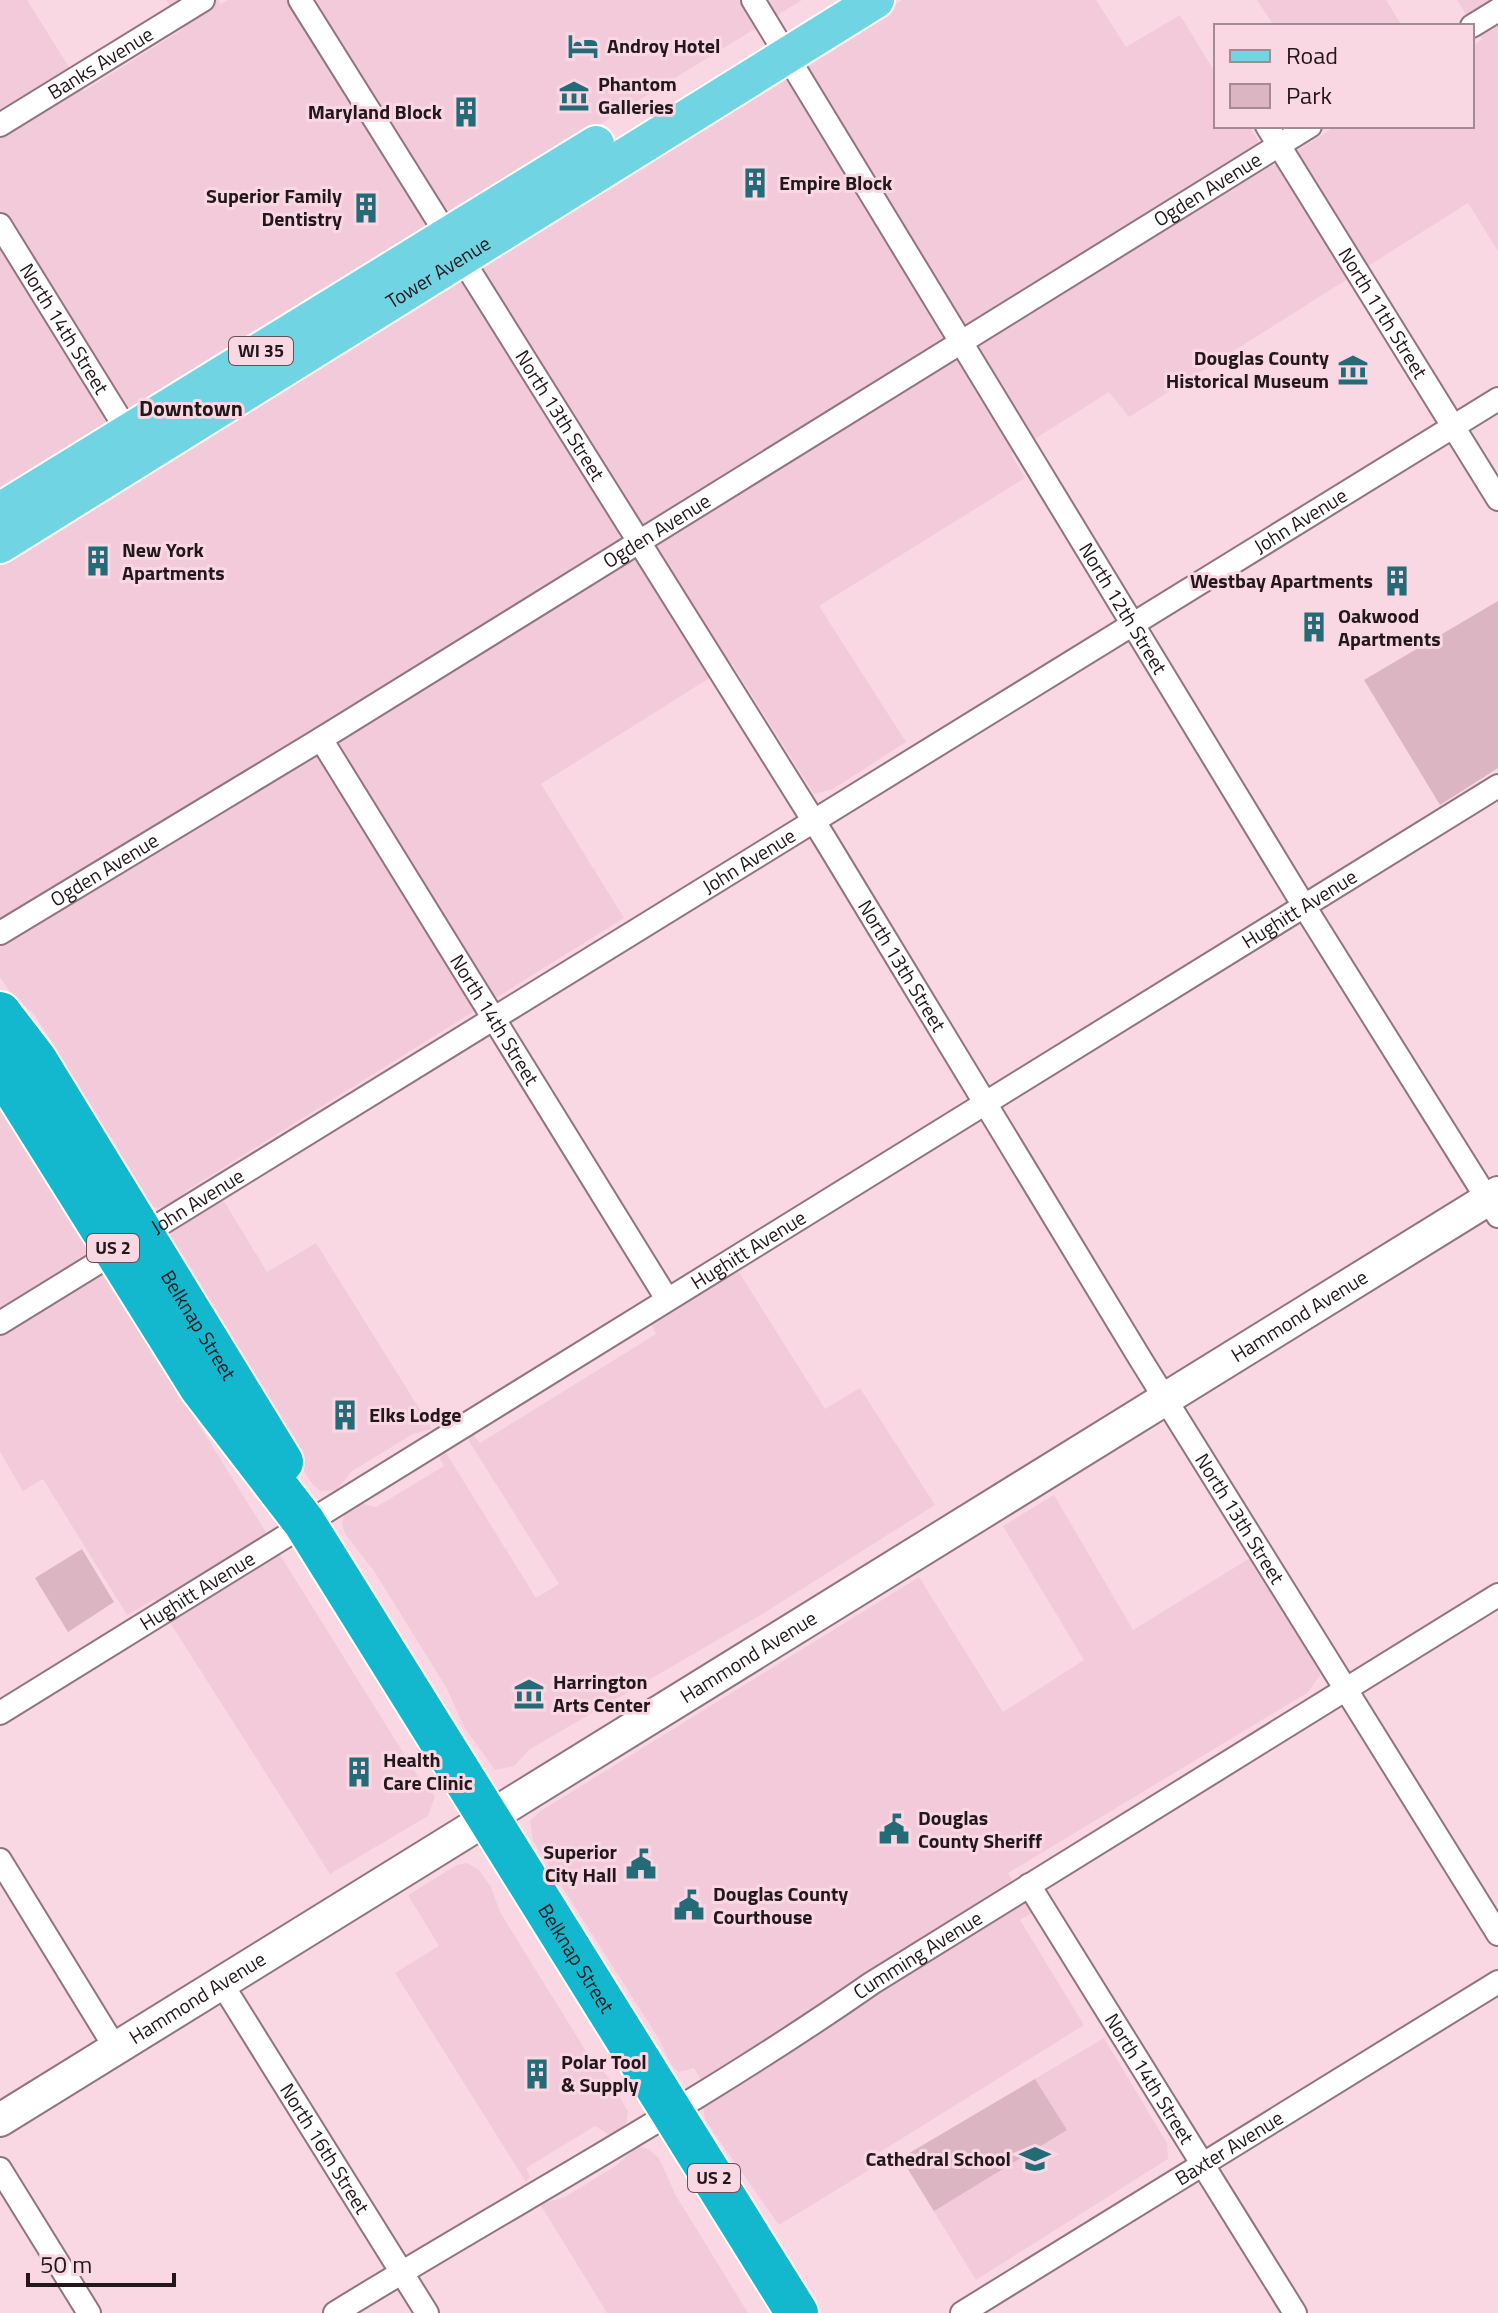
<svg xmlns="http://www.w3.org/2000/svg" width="1498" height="2313" font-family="'Titillium Web',sans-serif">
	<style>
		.built { fill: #f3cad9 }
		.green { fill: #dcb5c3 }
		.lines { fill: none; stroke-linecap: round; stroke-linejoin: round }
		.street-casing { stroke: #91747e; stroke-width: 26 }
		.secondary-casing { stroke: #91747e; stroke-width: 36 }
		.primary-casing { stroke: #fff; stroke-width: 40 }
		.highway-casing { stroke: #fff; stroke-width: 46 }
		.street { stroke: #fff; stroke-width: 22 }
		.secondary { stroke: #fff; stroke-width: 32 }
		.primary { stroke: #71d4e2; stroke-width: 36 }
		.highway { stroke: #13b8ce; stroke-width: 42 }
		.labels { text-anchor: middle; stroke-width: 6; stroke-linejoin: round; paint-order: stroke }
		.shield { fill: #f9d8e4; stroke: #625157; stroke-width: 2 }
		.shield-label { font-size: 18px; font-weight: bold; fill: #22171b }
		.poi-label { font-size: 20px; font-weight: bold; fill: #22171b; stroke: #f9d8e4; text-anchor: start }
		.street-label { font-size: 20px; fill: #22171b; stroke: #f9d8e4 }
		.neighbourhood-label { font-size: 22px; font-weight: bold; fill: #22171b; stroke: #f9d8e4 }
	</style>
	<rect width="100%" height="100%" fill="#f9d8e4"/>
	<g class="built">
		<polygon points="0,0 27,0 84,91 183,29 166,0 218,0 221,4 228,0 802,0 0,493"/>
		<polygon points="902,0 1096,0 1126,47 1180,15 1216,74 1216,126 1249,126 1273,166 1336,126 1472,126 1472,46 1482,39 1457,0 1498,0 1498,251 1468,203 1129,417 1109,392 1011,454 1025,478 819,606 906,742 833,789 814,794 732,664 541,784 624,918 189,1189 173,1203 159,1208 145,1206 79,1100 57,1050 34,1014 12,995 0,977 0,563"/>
		<polygon points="1257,0 1386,0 1402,26 1274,26"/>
		<polygon points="0,1091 140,1330 419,1778 435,1796 428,1816 330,1874 155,1599 127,1615 43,1479 23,1491 0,1452"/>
		<polygon points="222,1198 267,1272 316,1243 432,1429 413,1434 352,1471 336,1490 321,1491 312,1484 168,1242 174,1226"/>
		<polygon points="737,1269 825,1409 860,1388 935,1505 764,1613 530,1749 514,1766 495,1770 464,1727 446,1687 374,1571 345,1534 342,1524 345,1511 358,1503 376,1507 444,1466 436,1452 443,1448 536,1598 559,1584 465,1435 471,1432 480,1443 656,1334 650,1322"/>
		<polygon points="1054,1495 1133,1630 1255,1555 1320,1666 1320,1676 1307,1693 1008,1873 1032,1913 1020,1920 1084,2025 877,2154 882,2162 779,2225 705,2120 703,2106 712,2098 694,2068 678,2072 670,2063 659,2039 533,1841 530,1821 539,1812 919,1577 1003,1712 1084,1660 1003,1526"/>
		<polygon points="467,1863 479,1870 491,1887 500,1912 589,2056 610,2079 628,2112 626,2124 615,2134 611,2136 595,2126 526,2168 530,2177 526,2182 395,1973 439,1946 408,1895 457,1865"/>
		<polygon points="1104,2038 1167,2143 1168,2159 976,2280 901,2158"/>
		<polygon points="638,2146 648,2149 659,2158 675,2194 748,2313 607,2313 540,2204 565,2197 617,2165"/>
	</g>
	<g class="green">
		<polygon points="1498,601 1498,768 1440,805 1364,680"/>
		<polygon points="82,1549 114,1602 68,1632 35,1578"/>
		<polygon points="1035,2079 1067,2130 934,2211 901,2158"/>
	</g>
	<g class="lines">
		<g class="street-casing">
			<g id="street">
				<path id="s1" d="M300,0l525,839 316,521 357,574"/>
				<path id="s2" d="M753,0l551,906 194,310"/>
				<polyline points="1472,26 1498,10"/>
				<path id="s3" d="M0,125l203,-125"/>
				<path id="s4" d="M1267,126l231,373"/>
				<path id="s5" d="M0,225l128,207"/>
				<path id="s6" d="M321,739l346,560"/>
				<path id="s7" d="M0,933l321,-194 989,-613"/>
				<path id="s8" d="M0,1323l1498,-924"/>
				<path id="s9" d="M0,1713l1498,-927"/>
				<polyline points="0,1860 116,2049"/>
				<path id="s10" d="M1029,1885l266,428"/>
				<path id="s11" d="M222,1984l205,329"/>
				<polyline points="0,2169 89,2313"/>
				<path id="s12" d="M335,2313c179,-110 365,-210 537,-330l626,-388"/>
				<path id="s13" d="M962,2313l536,-331"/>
			</g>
		</g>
		<g class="secondary-casing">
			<g id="secondary">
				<path id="s14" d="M0,2120l1498,-927"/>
			</g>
		</g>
		<g class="primary-casing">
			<g id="primary">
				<polyline points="0,511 596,144"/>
				<path id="s15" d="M0,545l876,-545"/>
			</g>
		</g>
		<g class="highway-casing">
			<g id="highway">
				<path id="s16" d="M0,1013l36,47 246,402"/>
				<path id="s17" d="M0,1067l201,321 103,134 493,791"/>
			</g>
		</g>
		<use href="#street" class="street"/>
		<use href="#secondary" class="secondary"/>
		<use href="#primary" class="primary"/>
		<use href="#highway" class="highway"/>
	</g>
	<defs>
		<g id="hotel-bare" transform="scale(2.4)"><path d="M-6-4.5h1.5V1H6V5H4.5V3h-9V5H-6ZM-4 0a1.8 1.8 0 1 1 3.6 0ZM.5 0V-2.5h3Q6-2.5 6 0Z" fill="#236c77" stroke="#f9d8e4" stroke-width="2.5" paint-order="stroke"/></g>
		<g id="museum-bare" transform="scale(2.4)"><path d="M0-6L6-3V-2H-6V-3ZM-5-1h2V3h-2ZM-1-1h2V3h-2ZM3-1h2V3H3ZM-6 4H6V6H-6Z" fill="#236c77" stroke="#f9d8e4" stroke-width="2.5" paint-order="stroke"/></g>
		<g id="building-bare" transform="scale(2.4)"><path d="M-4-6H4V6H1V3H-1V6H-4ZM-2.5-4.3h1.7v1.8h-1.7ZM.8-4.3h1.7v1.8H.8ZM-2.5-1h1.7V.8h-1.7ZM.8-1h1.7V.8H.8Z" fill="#236c77" stroke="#f9d8e4" stroke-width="2.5" paint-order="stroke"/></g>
		<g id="civic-bare" transform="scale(2.4)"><path d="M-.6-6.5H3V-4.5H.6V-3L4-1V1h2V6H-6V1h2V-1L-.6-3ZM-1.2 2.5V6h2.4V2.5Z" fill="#236c77" stroke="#f9d8e4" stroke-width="2.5" paint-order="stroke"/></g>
		<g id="school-bare" transform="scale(2.4)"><path d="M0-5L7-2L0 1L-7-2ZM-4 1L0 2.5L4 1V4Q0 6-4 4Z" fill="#236c77" stroke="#f9d8e4" stroke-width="2.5" paint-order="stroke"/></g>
	</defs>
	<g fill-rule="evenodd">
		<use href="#hotel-bare" x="583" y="46"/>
		<use href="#museum-bare" x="574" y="96"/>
		<use href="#building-bare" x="466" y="112"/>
		<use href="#building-bare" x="755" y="183"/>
		<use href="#building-bare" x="366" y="208"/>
		<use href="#museum-bare" x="1353" y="370"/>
		<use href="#building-bare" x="98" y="561"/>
		<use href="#building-bare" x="1397" y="581"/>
		<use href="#building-bare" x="1314" y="627"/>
		<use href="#building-bare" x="345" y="1415"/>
		<use href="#museum-bare" x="529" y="1694"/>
		<use href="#building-bare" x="359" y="1772"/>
		<use href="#civic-bare" x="894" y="1829"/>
		<use href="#civic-bare" x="641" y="1864"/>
		<use href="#civic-bare" x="689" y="1905"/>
		<use href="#building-bare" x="537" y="2074"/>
		<use href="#school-bare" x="1035" y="2159"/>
	</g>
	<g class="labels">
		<g class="shield">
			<rect x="229" y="337" width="64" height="28" rx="6"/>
			<rect x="87" y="1234" width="52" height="28" rx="6"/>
			<rect x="688" y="2164" width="52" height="28" rx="6"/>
		</g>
		<g class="shield-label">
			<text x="261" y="357">WI 35</text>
			<text x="113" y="1254">US 2</text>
			<text x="714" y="2184">US 2</text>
		</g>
		<g class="poi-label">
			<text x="607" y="53">Androy Hotel</text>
			<text x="598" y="91">Phantom<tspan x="598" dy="23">Galleries</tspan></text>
			<text x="442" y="119" text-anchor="end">Maryland Block</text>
			<text x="779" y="190">Empire Block</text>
			<text x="342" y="203" text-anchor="end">Superior Family<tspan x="342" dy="23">Dentistry</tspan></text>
			<text x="1329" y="365" text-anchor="end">Douglas County<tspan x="1329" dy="23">Historical Museum</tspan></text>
			<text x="122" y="557">New York<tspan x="122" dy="23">Apartments</tspan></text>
			<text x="1373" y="588" text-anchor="end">Westbay Apartments</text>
			<text x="1338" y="623">Oakwood<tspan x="1338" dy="23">Apartments</tspan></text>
			<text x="369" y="1422">Elks Lodge</text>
			<text x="553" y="1689">Harrington<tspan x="553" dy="23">Arts Center</tspan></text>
			<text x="383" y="1767">Health<tspan x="383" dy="23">Care Clinic</tspan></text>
			<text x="918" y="1825">Douglas<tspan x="918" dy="23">County Sheriff</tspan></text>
			<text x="617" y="1859" text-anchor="end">Superior<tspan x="617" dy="23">City Hall</tspan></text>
			<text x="713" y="1901">Douglas County<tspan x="713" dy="23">Courthouse</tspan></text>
			<text x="561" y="2069">Polar Tool<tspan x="561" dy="23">&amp; Supply</tspan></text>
			<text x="1011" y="2166" text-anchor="end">Cathedral School</text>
		</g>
		<g class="street-label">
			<text dy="7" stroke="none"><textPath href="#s3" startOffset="118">Banks Avenue</textPath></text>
			<text dy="7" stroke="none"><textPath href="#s7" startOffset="1418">Ogden Avenue</textPath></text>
			<text dy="7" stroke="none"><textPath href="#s15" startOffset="516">Tower Avenue</textPath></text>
			<text dy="7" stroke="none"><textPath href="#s4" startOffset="220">North 11th Street</textPath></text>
			<text dy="7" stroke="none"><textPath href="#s5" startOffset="122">North 14th Street</textPath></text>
			<text dy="7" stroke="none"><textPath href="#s1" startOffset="490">North 13th Street</textPath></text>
			<text dy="7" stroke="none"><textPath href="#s8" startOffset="1528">John Avenue</textPath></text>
			<text dy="7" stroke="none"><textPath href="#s7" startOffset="770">Ogden Avenue</textPath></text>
			<text dy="7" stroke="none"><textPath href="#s2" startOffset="712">North 12th Street</textPath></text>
			<text dy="7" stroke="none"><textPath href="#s8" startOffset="880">John Avenue</textPath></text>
			<text dy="7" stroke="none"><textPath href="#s7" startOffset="122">Ogden Avenue</textPath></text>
			<text dy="7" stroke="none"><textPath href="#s9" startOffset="1528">Hughitt Avenue</textPath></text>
			<text dy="7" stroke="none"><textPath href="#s1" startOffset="1138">North 13th Street</textPath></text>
			<text dy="7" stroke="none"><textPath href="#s6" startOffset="330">North 14th Street</textPath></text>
			<text dy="7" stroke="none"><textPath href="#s8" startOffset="232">John Avenue</textPath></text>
			<text dy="7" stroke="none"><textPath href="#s9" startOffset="880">Hughitt Avenue</textPath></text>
			<text dy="7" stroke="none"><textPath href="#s14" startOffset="1528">Hammond Avenue</textPath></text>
			<text dy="7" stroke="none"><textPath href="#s16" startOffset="370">Belknap Street</textPath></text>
			<text dy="7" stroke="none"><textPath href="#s1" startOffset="1786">North 13th Street</textPath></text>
			<text dy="7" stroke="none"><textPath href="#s9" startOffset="232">Hughitt Avenue</textPath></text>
			<text dy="7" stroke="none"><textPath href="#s14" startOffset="880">Hammond Avenue</textPath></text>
			<text dy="7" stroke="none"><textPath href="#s12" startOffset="684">Cumming Avenue</textPath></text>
			<text dy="7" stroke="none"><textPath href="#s17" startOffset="1062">Belknap Street</textPath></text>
			<text dy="7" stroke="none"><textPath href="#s14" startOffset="232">Hammond Avenue</textPath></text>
			<text dy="7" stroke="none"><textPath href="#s10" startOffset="228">North 14th Street</textPath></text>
			<text dy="7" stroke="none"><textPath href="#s11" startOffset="194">North 16th Street</textPath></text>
			<text dy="7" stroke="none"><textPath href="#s13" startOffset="314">Baxter Avenue</textPath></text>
		</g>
		<g class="neighbourhood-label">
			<text x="191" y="416">Downtown</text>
		</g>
	</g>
	<rect x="1214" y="24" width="260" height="104" fill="#f9d8e4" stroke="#a38b94" stroke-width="2"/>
	<rect x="1230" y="50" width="40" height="12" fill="#71d4e2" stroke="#a38b94" stroke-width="2"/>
	<text x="1286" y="64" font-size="24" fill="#22171b">Road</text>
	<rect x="1230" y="84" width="40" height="24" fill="#dcb5c3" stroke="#a38b94" stroke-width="2"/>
	<text x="1286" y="104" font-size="24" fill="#22171b">Park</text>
	<path d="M28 2273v12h146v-12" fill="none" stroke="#22171b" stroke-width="4"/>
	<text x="40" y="2273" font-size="24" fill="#22171b" stroke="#f9d8e4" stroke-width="6" paint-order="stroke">50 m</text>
</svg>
